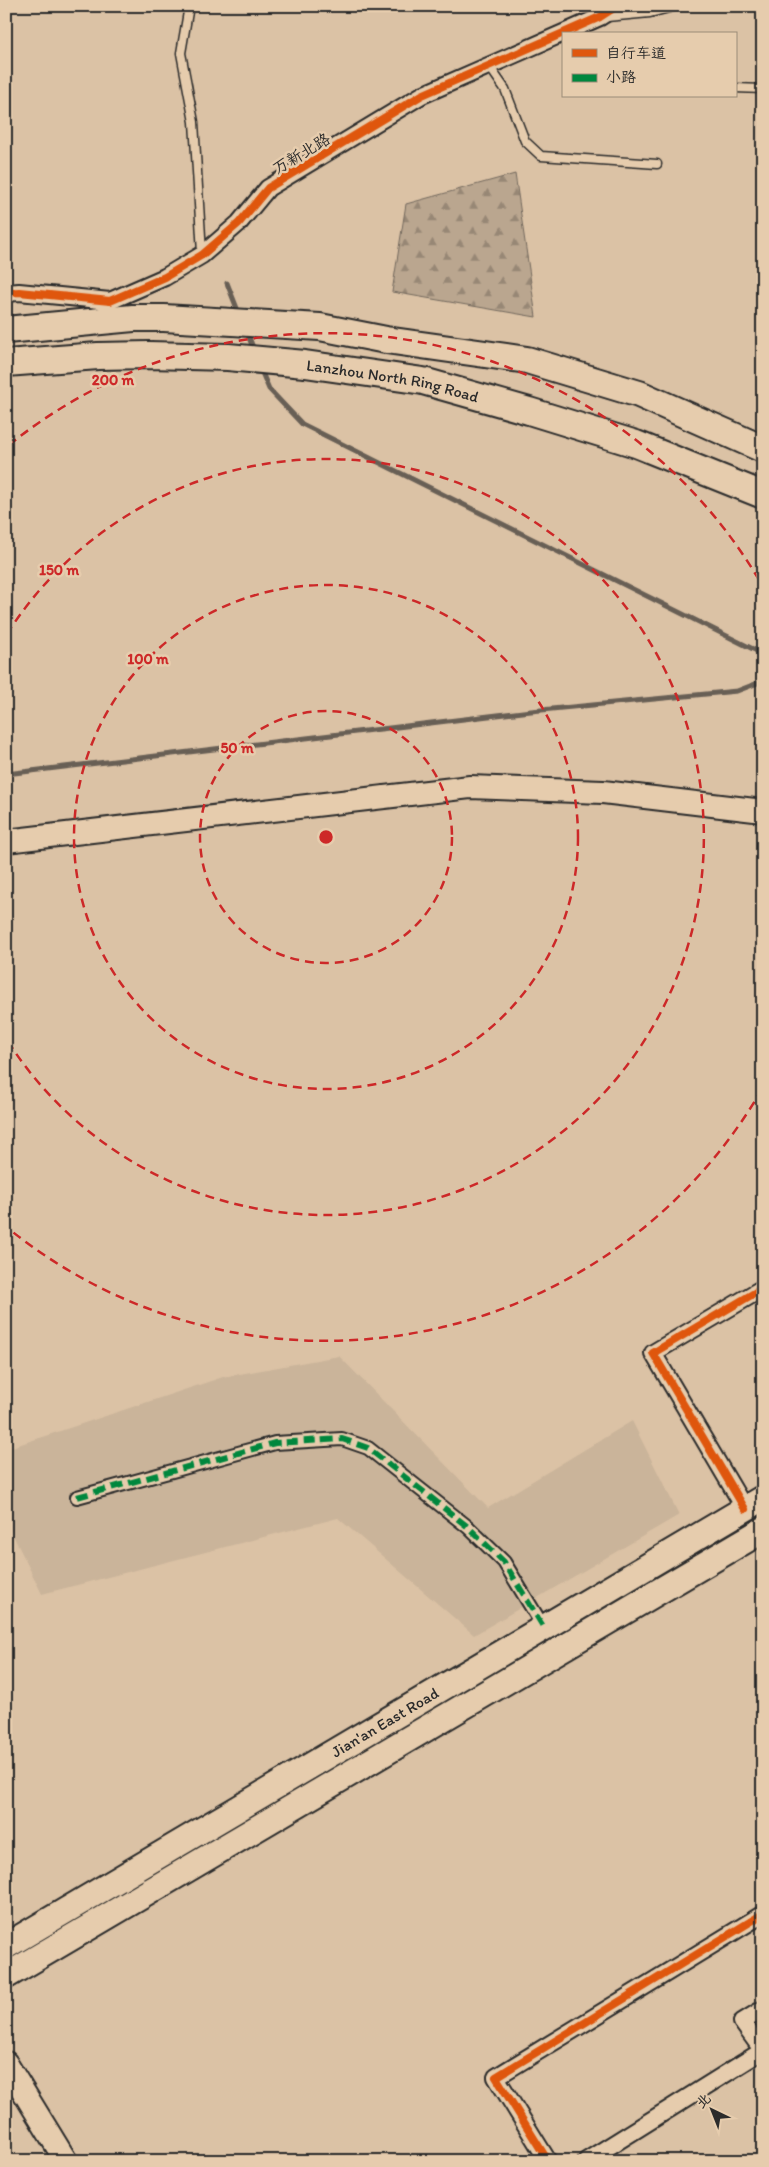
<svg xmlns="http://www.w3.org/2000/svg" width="769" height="2167" font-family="Itim,'LXGW WenKai TC',sans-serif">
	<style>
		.built { fill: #cab49a }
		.forest { fill: url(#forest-firs); stroke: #72685d }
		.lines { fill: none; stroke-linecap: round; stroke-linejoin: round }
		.stream { stroke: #685f55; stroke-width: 5 }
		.service-casing { stroke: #2b2b2b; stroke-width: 11 }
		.pedestrian-casing { stroke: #2b2b2b; stroke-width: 16 }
		.minor-casing { stroke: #2b2b2b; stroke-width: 20 }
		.secondary-casing { stroke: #2b2b2b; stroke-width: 26 }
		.primary-casing { stroke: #2b2b2b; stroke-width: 29 }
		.trunk-casing { stroke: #2b2b2b; stroke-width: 30 }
		.service { stroke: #e6ccad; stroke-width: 8 }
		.pedestrian { stroke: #e6ccad; stroke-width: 12 }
		.minor { stroke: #e6ccad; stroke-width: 16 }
		.secondary { stroke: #e6ccad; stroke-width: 22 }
		.primary { stroke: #e6ccad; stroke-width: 25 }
		.trunk { stroke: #e6ccad; stroke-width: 26 }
		.quiet { stroke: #00873e; stroke-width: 6; stroke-dasharray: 12 6; stroke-linecap: butt }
		.cycleway-casing { stroke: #e6ccad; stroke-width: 11 }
		.cycleway { stroke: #df570e; stroke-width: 8 }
		.ring { fill: none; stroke: #cd2828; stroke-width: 2.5; stroke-dasharray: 9 6 }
		.labels { text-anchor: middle; stroke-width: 5; stroke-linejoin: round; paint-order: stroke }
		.street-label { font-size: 16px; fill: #2b2b2b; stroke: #e6ccad }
		.centre { fill: #cd2828; stroke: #e6ccad; stroke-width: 2.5 }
		.ring-label { font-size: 15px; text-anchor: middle; font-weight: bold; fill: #cd2828; stroke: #e6ccad; stroke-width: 5; stroke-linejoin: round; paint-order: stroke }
	</style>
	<defs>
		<pattern id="forest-firs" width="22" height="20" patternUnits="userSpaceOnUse" patternTransform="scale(1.25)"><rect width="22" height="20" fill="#baa68f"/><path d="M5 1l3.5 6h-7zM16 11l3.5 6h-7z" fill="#978775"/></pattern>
	</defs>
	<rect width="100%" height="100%" fill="#dbc2a5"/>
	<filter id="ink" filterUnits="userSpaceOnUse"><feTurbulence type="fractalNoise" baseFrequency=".02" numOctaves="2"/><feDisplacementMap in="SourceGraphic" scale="10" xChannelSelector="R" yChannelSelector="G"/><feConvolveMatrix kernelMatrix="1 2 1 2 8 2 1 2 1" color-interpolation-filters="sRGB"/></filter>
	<g filter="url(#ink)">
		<polygon class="built" points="339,1356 488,1508 632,1421 679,1515 474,1635 338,1518 42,1594 6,1521 6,1449 223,1377"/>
		<polygon class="forest" points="515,174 536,317 392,292 406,204"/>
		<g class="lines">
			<g class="stream">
				<polyline points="227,283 240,316"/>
				<polyline points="246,330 254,350"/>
				<polyline points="260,368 269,389 302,424 763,654"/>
				<polyline points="6,774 531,711 737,691 763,681"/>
			</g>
			<g class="service-casing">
				<g id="service">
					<polyline points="189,6 181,53 194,122 202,253"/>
					<polyline points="607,17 650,13 677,6"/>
					<polyline points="489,66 505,89 525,141 541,156 657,164"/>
					<polyline points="735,88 763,89"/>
				</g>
			</g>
			<g class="pedestrian-casing">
				<polyline id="pedestrian" points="77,1497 275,1443 342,1439 368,1448 468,1527 504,1562 544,1628"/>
			</g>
			<g class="minor-casing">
				<g id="minor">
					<polyline points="6,293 19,292 110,301 165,277 202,255 239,223 268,188 422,95 600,17 617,6"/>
					<polyline points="745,1509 653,1353 763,1288"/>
					<polyline points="763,2009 742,2022 763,2051"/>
					<polyline points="548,2161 496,2077 763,1914"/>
					<polyline points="586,2161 762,2051"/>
				</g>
			</g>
			<g class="secondary-casing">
				<g id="secondary">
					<polyline points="6,841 470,787 603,792 763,811"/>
					<polyline points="6,2063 66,2161"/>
				</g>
			</g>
			<g class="primary-casing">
				<g id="primary">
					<path id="s1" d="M6,1946l757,-448"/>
					<polyline points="6,1976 763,1530"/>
				</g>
			</g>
			<g class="trunk-casing">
				<g id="trunk">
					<polyline points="6,330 133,318 164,318 320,327 386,340 527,360 639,394 763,449"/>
					<path id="s2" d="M6,363l92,-7 51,-1 79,2 77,7 118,17 106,30 107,33 127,51"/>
				</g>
			</g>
			<use href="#service" class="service"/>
			<use href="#pedestrian" class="pedestrian"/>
			<use href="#minor" class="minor"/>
			<use href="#secondary" class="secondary"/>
			<use href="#primary" class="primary"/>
			<use href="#trunk" class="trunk"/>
			<polyline class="quiet" points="77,1497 275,1443 342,1439 368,1448 468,1527 504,1562 544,1628"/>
			<g class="cycleway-casing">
				<g id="cycleway">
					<polyline points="6,293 19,292 110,301 165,277 202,255 239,223 268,188 422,95 600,17 617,6"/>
					<polyline points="745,1509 653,1353 763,1288"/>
					<polyline points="548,2161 496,2077 763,1914"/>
				</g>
			</g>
			<use href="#cycleway" class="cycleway"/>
		</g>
	</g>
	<g class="ring">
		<circle cx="326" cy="837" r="126"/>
		<circle cx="326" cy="837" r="252"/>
		<path d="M7 634A378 378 0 1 1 7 1040"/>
		<path d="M762 1089A504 504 0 0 1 9 1229M9 445A504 504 0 0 1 762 585"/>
	</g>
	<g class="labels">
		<g class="street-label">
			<text transform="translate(301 153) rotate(-31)" y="6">万新北路</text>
			<text dy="6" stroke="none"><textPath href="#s2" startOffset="389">Lanzhou North Ring Road</textPath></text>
			<text dy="6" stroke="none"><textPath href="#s1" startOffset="440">Jian'an East Road</textPath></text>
		</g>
	</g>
	<circle cx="326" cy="837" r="8" class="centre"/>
	<g class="ring-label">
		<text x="113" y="385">200 m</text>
		<text x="59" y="575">150 m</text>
		<text x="148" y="664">100 m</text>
		<text x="237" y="753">50 m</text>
	</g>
	<rect width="769" height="2167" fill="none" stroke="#e6ccad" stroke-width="25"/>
	<rect x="12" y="12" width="744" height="2142" fill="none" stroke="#2b2b2b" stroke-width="2" filter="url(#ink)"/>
	<rect x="562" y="32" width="175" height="65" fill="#e6ccad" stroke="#9b8c79"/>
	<rect x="572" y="49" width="25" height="8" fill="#df570e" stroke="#9b8c79"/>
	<text x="606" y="58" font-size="15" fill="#2b2b2b">自行车道</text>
	<rect x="572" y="74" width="25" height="8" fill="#00873e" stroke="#9b8c79"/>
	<text x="606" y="82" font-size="15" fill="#2b2b2b">小路</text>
	<g transform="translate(712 2110) rotate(317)" stroke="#e6ccad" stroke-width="4" paint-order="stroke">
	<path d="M0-4L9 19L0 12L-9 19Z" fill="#2b2b2b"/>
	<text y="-8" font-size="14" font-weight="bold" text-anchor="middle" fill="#2b2b2b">北</text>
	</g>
</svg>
